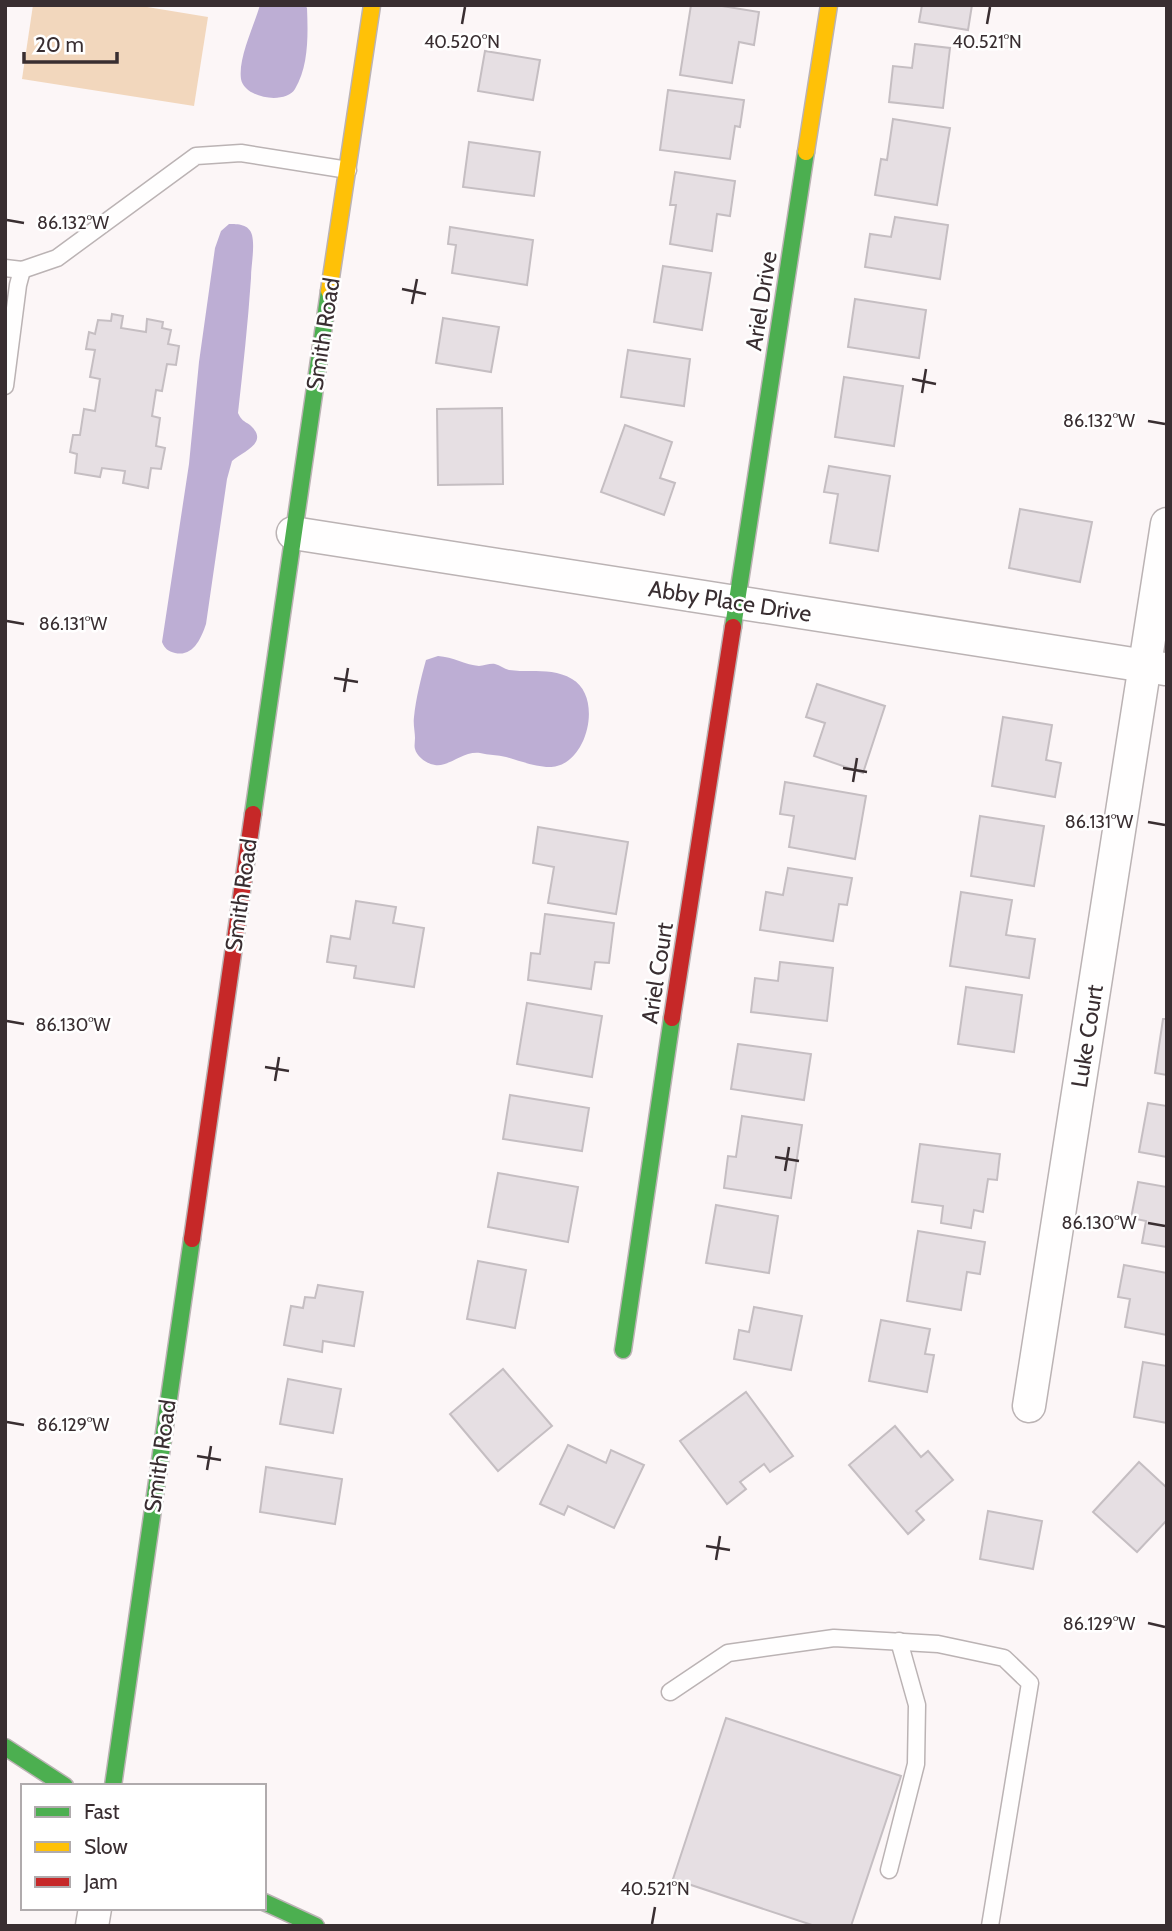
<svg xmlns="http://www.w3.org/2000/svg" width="1172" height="1931" font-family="Cabin,sans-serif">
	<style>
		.green { fill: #f2d7bd }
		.water { fill: #bdaed4 }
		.building { fill: #e6dfe3; stroke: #c5bec2; stroke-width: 2 }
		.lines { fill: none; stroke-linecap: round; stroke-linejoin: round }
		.lane-casing { stroke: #bbb3b4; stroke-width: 19 }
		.street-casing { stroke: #bbb3b4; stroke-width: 35 }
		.fast-casing { stroke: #bbb3b4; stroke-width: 19 }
		.slow-casing { stroke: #bbb3b4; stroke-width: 19 }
		.jam-casing { stroke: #bbb3b4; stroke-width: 19 }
		.lane { stroke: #fffefe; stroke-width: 16 }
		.street { stroke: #fffefe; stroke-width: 32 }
		.fast { stroke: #4caf50; stroke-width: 16 }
		.slow { stroke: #ffc107; stroke-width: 16 }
		.jam { stroke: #c62828; stroke-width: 16 }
		.ticks { fill: none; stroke: #392e31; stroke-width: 2.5 }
		.labels { text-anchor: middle; stroke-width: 5; stroke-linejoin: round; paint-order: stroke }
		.street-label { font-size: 23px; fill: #392e31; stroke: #fff }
		.ticks-label { font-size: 18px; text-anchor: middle; fill: #392e31; stroke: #fff; stroke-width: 5; stroke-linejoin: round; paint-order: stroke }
	</style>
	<rect width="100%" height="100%" fill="#fcf6f7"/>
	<polygon class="green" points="33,5 135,5 208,17 194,106 22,79"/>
	<g class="water">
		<path d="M260,5h45l2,3c1,26 2,58 -12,81 -10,16 -51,9 -54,-10 -3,-21 13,-53 19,-74z"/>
		<path d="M229,224c9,0 20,0 23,11 3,13 -1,30 -1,43 -3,45 -8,90 -13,135 3,7 6,8 12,12 20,18 -7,26 -18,36l-5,18 -21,145c-5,15 -13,33 -31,29 -7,-2 -10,-4 -13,-11l27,-178 10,-102 16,-114 6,-17z"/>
		<path d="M438,656c15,1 28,9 41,10 5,0 11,-3 16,-2 5,1 9,5 14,6 22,3 43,-3 63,9 30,17 17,79 -15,87 -13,4 -37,-5 -51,-9 -8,-2 -18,-2 -26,-4 -18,-2 -30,14 -45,12 -8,-1 -18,-8 -20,-16 -1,-3 0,-7 0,-11 0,-6 -2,-14 -1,-21 2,-19 7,-39 12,-57z"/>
	</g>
	<g class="building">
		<polygon points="691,5 716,5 759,12 754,45 739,42 732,83 680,75"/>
		<polygon points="922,5 972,5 968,30 919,22"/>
		<polygon points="915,44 950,48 943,108 889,102 893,66 912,68"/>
		<polygon points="485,51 540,60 533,100 478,91"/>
		<polygon points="668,90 744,100 740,127 735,126 730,159 660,150"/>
		<polygon points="893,119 950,128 937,205 875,195 881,159 887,160"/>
		<polygon points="469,142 540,152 534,196 463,187"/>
		<polygon points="675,172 735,181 730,216 717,214 712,251 670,244 676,205 670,205"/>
		<polygon points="895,217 948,225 940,279 865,267 870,234 891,237"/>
		<polygon points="450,227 533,240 527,285 452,273 456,245 448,244"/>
		<polygon points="663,266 711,273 702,330 654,322"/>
		<polygon points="855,299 926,310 919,358 848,347"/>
		<polygon points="112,314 123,316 121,328 146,332 147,319 163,322 162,328 171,330 168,344 179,346 176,365 167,364 162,391 156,390 152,416 160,418 156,446 165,448 161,469 151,468 148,488 123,483 125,471 102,468 100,477 75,473 77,454 70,452 73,435 80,435 84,409 95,411 100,379 90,377 95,350 86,349 89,332 95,334 98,320 111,321"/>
		<polygon points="443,318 499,327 491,372 436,363"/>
		<polygon points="628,350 690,359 684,406 621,397"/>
		<polygon points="844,377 903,386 894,446 835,437"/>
		<polygon points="502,408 503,484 438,485 437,409"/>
		<polygon points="625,425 672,442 660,478 675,483 664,515 601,492"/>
		<polygon points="829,466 890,476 878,551 830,543 838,494 824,492"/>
		<polygon points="1020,509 1092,522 1080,582 1009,568"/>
		<polygon points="817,684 885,706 863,773 814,756 825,723 806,717"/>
		<polygon points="1003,717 1052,725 1046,760 1061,763 1055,797 992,786"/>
		<polygon points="785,782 866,796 855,859 789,847 794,816 780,814"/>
		<polygon points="980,816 1044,826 1034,886 971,876"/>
		<polygon points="538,827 628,842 616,914 548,903 554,867 533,863"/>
		<polygon points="788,868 852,878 847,905 839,904 833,941 760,930 766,892 783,895"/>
		<polygon points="961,892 1012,900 1006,935 1035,939 1029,978 950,966"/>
		<polygon points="356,901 396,907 393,923 424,928 414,987 354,978 356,966 327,962 331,936 350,939"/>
		<polygon points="545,914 614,923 609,963 595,962 591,989 528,980 531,953 540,954"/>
		<polygon points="780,962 833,968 827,1021 751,1012 755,978 778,981"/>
		<polygon points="966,987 1022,995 1014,1052 958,1044"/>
		<polygon points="527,1003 602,1016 592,1077 517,1064"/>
		<polygon points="1163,1019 1167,1019 1167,1075 1155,1073"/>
		<polygon points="738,1044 811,1054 804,1100 731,1089"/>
		<polygon points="510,1095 589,1108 582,1151 503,1139"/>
		<polygon points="1148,1103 1167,1106 1167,1157 1139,1152"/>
		<polygon points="742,1116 802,1125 791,1198 724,1188 728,1156 736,1157"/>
		<polygon points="920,1144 1000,1154 997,1180 988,1179 983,1212 974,1210 971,1228 941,1223 943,1206 912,1202"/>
		<polygon points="498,1173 578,1187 568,1242 488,1227"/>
		<polygon points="1138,1182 1167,1187 1167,1247 1142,1243 1146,1221 1131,1218"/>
		<polygon points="716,1205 778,1216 769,1273 706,1263"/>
		<polygon points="918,1231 985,1242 980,1274 967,1272 961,1310 907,1301"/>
		<polygon points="478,1261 526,1270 515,1328 467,1319"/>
		<polygon points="1124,1265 1167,1273 1167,1335 1125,1327 1130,1299 1118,1297"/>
		<polygon points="318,1285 363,1292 354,1346 323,1341 322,1352 284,1345 291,1306 303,1308 305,1297 315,1298"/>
		<polygon points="754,1307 802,1316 791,1370 734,1359 739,1330 749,1332"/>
		<polygon points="881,1320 930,1329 925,1354 934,1355 927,1392 869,1381"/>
		<polygon points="1143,1362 1167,1366 1167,1423 1134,1417"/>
		<polygon points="503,1369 552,1426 498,1471 450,1414"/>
		<polygon points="288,1379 341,1389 333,1433 280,1424"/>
		<polygon points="746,1392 793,1456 770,1472 764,1464 740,1482 746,1489 727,1504 680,1441"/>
		<polygon points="895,1426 921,1457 928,1451 953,1480 916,1511 924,1520 908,1534 849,1465"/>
		<polygon points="568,1445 606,1463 611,1450 644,1465 614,1528 568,1506 564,1515 540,1504"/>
		<polygon points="1139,1462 1167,1488 1167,1520 1137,1552 1093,1512"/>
		<polygon points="266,1467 342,1479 335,1524 260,1512"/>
		<polygon points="988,1511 1042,1521 1033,1569 980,1559"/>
		<polygon points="726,1718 901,1776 851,1926 815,1926 673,1879"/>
	</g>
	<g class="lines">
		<g class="lane-casing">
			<g id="lane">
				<polyline points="5,268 22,270 57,258 196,156 241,153 348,170"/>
				<polyline points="5,386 18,285 22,270"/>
				<polyline points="670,1692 728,1653 834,1638 938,1644 1004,1658 1030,1683 990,1926"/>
				<polyline points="889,1870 916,1764 917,1705 899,1641"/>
			</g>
		</g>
		<g class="street-casing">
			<g id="street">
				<polyline points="293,533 1165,669"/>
				<polyline points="1029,1406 1167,524"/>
				<polyline points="92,1926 95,1908"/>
			</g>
		</g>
		<g class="fast-casing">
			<g id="fast">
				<polyline points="733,627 806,152"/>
				<polyline points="253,814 329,291"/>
				<polyline points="623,1350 672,1018"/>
				<polyline points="5,1747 65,1786"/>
				<polyline points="113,1786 192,1239"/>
				<polyline points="264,1902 316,1926"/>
			</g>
		</g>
		<g class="slow-casing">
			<g id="slow">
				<polyline points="806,152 829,5"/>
				<polyline points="329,291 372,5"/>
			</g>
		</g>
		<g class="jam-casing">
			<g id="jam">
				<polyline points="672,1018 733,627"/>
				<polyline points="192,1239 253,814"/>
			</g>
		</g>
		<use href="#lane" class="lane"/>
		<use href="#street" class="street"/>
		<use href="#fast" class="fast"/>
		<use href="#slow" class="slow"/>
		<use href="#jam" class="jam"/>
	</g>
	<path class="ticks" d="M462,24l3,-17M987,24l3,-17M7,220l17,3M402,289l24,5M412,304l5,-25M912,379l24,5M922,393l4,-24M1148,421l17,3M7,621l17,3M334,678l24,4M344,692l4,-24M843,768l24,4M853,782l4,-24M1148,822l17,3M7,1021l17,3M265,1067l24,4M275,1081l4,-24M775,1157l24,4M785,1171l4,-24M1148,1223l17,3M7,1422l17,3M197,1456l24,4M207,1470l4,-24M706,1546l24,4M716,1560l4,-24M1148,1623l17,4M652,1924l3,-17"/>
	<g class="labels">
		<g class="street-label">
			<text transform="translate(761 301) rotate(-81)" y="8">Ariel Drive</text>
			<text transform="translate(323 334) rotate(-81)" y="8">Smith Road</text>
			<text transform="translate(730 601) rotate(9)" y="8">Abby Place Drive</text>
			<text transform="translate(241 895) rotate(-82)" y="8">Smith Road</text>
			<text transform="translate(657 973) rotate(-81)" y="8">Ariel Court</text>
			<text transform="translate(1087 1036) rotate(-81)" y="8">Luke Court</text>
			<text transform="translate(160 1456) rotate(-82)" y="8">Smith Road</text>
		</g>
	</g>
	<g class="ticks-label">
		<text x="462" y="48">40.520°N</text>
		<text x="987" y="48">40.521°N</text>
		<text x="73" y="229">86.132°W</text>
		<text x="1099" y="427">86.132°W</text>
		<text x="73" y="630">86.131°W</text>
		<text x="1099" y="828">86.131°W</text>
		<text x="73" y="1031">86.130°W</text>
		<text x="1099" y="1229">86.130°W</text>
		<text x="73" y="1431">86.129°W</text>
		<text x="1099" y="1630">86.129°W</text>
		<text x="655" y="1895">40.521°N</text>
	</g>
	<rect width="1172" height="1931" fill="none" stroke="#392e31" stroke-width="14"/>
	<rect x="21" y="1784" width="245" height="126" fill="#ffffff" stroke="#b0abad" stroke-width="2"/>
	<rect x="35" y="1807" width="35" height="10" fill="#4caf50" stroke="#b0abad" stroke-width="2"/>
	<text x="84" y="1819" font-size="21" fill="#392e31">Fast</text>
	<rect x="35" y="1842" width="35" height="10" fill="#ffc107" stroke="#b0abad" stroke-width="2"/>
	<text x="84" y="1854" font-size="21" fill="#392e31">Slow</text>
	<rect x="35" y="1877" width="35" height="10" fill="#c62828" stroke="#b0abad" stroke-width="2"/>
	<text x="84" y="1889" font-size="21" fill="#392e31">Jam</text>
	<path d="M24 52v10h93v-10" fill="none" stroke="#392e31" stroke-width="3.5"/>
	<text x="35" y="52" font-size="21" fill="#392e31" stroke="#ffffff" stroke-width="5" paint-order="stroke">20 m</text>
</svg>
